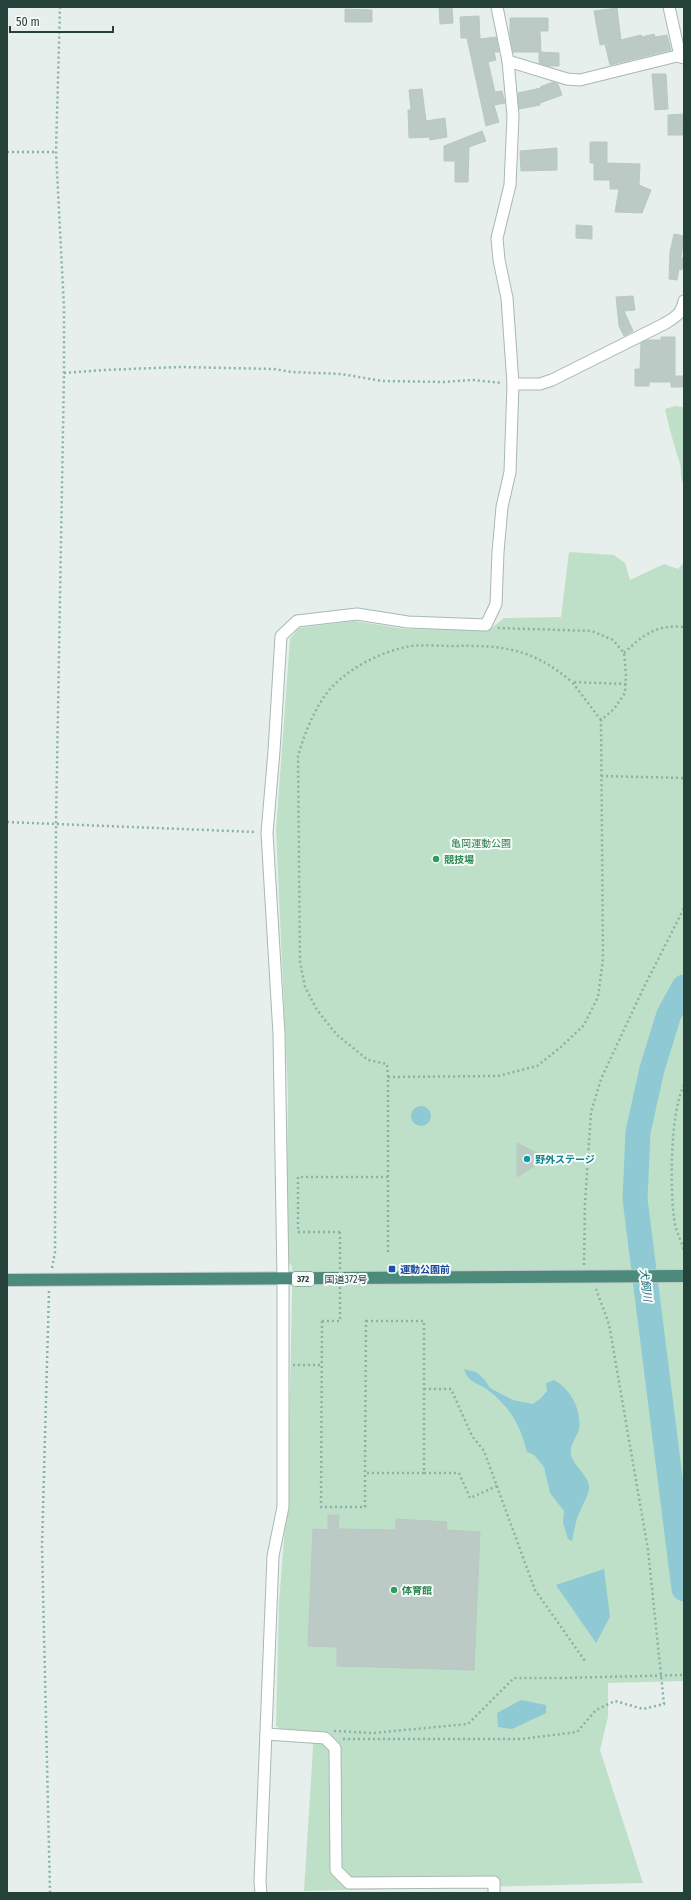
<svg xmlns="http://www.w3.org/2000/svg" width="691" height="1900" font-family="'Fira Sans Condensed','Noto Sans JP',sans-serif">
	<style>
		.green { fill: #bfe0c8 }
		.water { fill: #8ec9d4 }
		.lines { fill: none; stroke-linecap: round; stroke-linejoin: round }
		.river { stroke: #8ec9d4; stroke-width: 25 }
		.building { fill: #bbcac4; stroke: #b8c9c2 }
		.minor-casing { stroke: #a8b8b2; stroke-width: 13 }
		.trunk-casing { stroke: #c2cac8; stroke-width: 14 }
		.path { stroke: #86b3a5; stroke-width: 2.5; stroke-dasharray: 2 3; stroke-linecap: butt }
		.minor { stroke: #fff; stroke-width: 11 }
		.trunk { stroke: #4c8a7c; stroke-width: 12 }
		.path-bridge { stroke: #86b3a5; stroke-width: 2.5; stroke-dasharray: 2 3; stroke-linecap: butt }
		.leisure-dot { fill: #2e9e5b; stroke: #f7fbf9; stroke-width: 1.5 }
		.culture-dot { fill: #0f9aa8; stroke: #f7fbf9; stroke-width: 1.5 }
		.transit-dot { fill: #1a4fb4; stroke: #f7fbf9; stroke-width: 1.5 }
		.labels { text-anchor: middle; stroke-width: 4; stroke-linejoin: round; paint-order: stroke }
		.shield { fill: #f7fbf9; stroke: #637a73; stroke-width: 1 }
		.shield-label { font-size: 9px; font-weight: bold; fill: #24423a }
		.park-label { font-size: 10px; fill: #2d7a4b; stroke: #f7fbf9 }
		.leisure-label { font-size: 10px; font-weight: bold; fill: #27864d; stroke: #f7fbf9; text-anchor: start }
		.culture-label { font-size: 10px; font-weight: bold; fill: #0d838f; stroke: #f7fbf9; text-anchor: start }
		.transit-label { font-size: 10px; font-weight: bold; fill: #164399; stroke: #f7fbf9; text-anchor: start }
		.street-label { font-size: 10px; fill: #24423a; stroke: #f7fbf9 }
		.water-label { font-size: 11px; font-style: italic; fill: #1c6f80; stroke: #f7fbf9 }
	</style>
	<rect width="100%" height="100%" fill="#e6efeb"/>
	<g class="green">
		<path d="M675,406l9,1v78c-5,-9 -2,-13 -4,-21 -6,-19 -11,-36 -15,-55z"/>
		<polygon points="569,552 614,555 625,563 630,580 664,564 678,569 684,562 684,1681 608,1683 608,1717 600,1750 643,1883 304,1891 314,1732 285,1732 276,1726 279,1602 288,1489 292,1294 292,1266 286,1260 288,1094 276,830 290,639 299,628 354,621 405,629 489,630 504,618 561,617"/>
	</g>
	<g class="water">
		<circle cx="421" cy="1116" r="10"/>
		<path d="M464,1369l12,3 9,8 5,8 23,12 20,4 8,-6 6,-7 -1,-8 8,-3c16,8 28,30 25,49 -2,8 -10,17 -8,26 3,12 20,22 18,34 -1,7 -5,13 -8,20 -5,10 -7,21 -9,32l-4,-2 -5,-16 1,-12 -14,-18 -6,-26 -10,-12 -7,-3c-5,-19 -11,-35 -25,-49 -5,-6 -12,-12 -19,-16 -9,-5 -16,-7 -19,-18z"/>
		<polygon points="604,1569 610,1617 596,1643 556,1585"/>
		<polygon points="521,1700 546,1705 546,1713 512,1729 498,1727 497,1713"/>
	</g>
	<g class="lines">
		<polyline class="river" points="684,987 669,1014 652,1069 638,1132 635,1199 684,1589"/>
	</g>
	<g class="building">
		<polygon points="439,7 452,7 453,23 440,24"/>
		<polygon points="617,8 621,40 641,35 642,37 654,34 655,37 667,35 671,50 610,65 605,44 600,45 594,11"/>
		<polygon points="345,9 372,10 372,22 345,22"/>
		<polygon points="479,16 480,39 496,37 499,52 494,52 496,60 488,62 495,92 502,91 505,103 494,105 499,122 486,126 467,38 461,38 460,17"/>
		<polygon points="510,18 548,18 548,31 540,31 541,52 513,52 510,35"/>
		<polygon points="539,52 559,53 559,66 548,66 539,63"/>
		<polygon points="652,74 666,74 668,109 655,110"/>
		<polygon points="553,82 558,84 562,95 540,103 540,105 519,109 518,93 541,88 540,87"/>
		<polygon points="422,89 426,121 445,118 447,137 430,140 429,137 409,138 408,110 411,110 409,90"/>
		<polygon points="684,114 684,135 668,135 668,115"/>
		<polygon points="482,131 486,141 469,147 468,182 455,182 455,161 444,161 444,146"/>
		<polygon points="590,142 607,142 607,163 640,164 639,185 651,190 642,213 615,212 619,189 610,189 610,180 594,180 594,163 590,163"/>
		<polygon points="557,148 557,170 521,171 520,151"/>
		<polygon points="576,225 592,226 592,239 576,238"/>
		<polygon points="674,234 684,236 681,258 683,258 682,270 679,269 677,280 669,279 670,252"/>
		<polygon points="633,296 635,310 624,311 633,331 624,336 619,326 616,297"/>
		<polygon points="661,337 675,337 675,376 684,376 684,387 671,387 671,382 649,382 649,386 635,386 635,369 640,369 641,343 647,340 661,340"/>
		<polygon points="517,1143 537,1153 536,1165 517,1177"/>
		<polygon points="328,1515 339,1515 338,1529 396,1530 396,1519 447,1522 446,1530 480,1532 474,1670 337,1666 337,1647 308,1646 313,1529 328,1530"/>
	</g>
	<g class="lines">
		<g class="minor-casing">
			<g id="minor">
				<polyline points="669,7 680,56"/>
				<polyline points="508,61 567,79 580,80 677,56 684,58"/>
				<path d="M513,384h27l12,-4 112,-56c10,-6 18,-10 20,-23"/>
				<polyline points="266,1734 325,1738 335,1748 336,1870 349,1883 494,1882 494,1893"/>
				<polyline points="261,1893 260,1882 273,1556 283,1507 283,1279 279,1034 267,833 274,751 281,636 297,621 357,614 408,622 486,625 496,604 498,552 502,507 510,472 513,384 507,298 499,260 497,238 510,185 513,116 508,61 497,7"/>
			</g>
		</g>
		<g class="trunk-casing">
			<polyline id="trunk" points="7,1280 684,1276"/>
		</g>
		<g class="path">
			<polyline points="7,152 56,152"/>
			<polyline points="64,373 104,370 180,367 274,369 292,372 341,374 382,381 444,382 472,380 502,383"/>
			<path d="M624,653c19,-18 33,-29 60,-26"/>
			<polyline points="601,720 572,682 626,684"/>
			<polyline points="601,776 684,778"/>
			<polyline points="7,822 256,832"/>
			<path d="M388,1077l-1,-13 -19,-4 -31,-25 -20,-25 -12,-23 -5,-25 -2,-205c5,-21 19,-55 34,-70 19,-20 47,-34 74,-40 14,-3 31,-1 45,-1 52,-1 81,2 121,36"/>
			<path d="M684,1085c-14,28 -14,102 -10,133 1,11 7,22 10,33"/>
			<polyline points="340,1232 298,1232 298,1177 388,1177"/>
			<polyline points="388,1252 388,1077 498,1076 537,1066 562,1046 584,1025 598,997 603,959 601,720 614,709 625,693 626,675 624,653 613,640 592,631 496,628"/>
			<polyline points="584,1265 585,1203 591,1112 601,1079 643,989 684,908"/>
			<polyline points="52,1268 55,1252 56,823 64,373 64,308 56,152 60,7"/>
			<polyline points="49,1291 42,1546 50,1893"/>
			<polyline points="322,1321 321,1507 365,1507 365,1473"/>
			<polygon points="366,1321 424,1321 424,1473 365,1473"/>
			<polyline points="293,1365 321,1365"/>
			<polyline points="424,1389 451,1389 472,1436 484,1451 535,1590 585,1661"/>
			<polyline points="424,1473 459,1473 470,1498 497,1486"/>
			<polyline points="334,1731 373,1733 468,1724 514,1678 560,1678"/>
			<polyline points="343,1739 522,1739 577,1732 596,1710 615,1701 643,1709 664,1704 648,1550 609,1324 596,1289"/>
		</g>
		<use href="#minor" class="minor"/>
		<use href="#trunk" class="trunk"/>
		<g class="path-bridge">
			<polyline points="322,1321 340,1321 340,1232"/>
			<polyline points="560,1678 684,1675"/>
		</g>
	</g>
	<g class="leisure-dot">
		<circle cx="436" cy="859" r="4"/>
		<circle cx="394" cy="1590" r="4"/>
	</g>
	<circle class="culture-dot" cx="527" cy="1159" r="4"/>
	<rect class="transit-dot" x="388" y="1265" width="8" height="8" rx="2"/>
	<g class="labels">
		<rect class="shield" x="292" y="1272" width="22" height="14" rx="3"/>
		<g class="shield-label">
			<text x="303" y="1282">372</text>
		</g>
		<g class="park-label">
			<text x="481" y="847">亀岡運動公園</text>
		</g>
		<g class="leisure-label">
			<text x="444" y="863">競技場</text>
			<text x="402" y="1594">体育館</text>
		</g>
		<g class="culture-label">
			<text x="535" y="1163">野外ステージ</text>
		</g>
		<g class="transit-label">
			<text x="400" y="1273">運動公園前</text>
		</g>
		<g class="street-label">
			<text x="346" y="1283">国道372号</text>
		</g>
		<g class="water-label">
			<text transform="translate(646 1285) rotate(83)" y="4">犬飼川</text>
		</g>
	</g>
	<rect width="691" height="1900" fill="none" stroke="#24423a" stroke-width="16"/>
	<path d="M10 26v6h103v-6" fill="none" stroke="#24423a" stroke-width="2"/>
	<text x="16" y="26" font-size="12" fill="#24423a" stroke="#f7fbf9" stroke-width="3" paint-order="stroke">50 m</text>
</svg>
